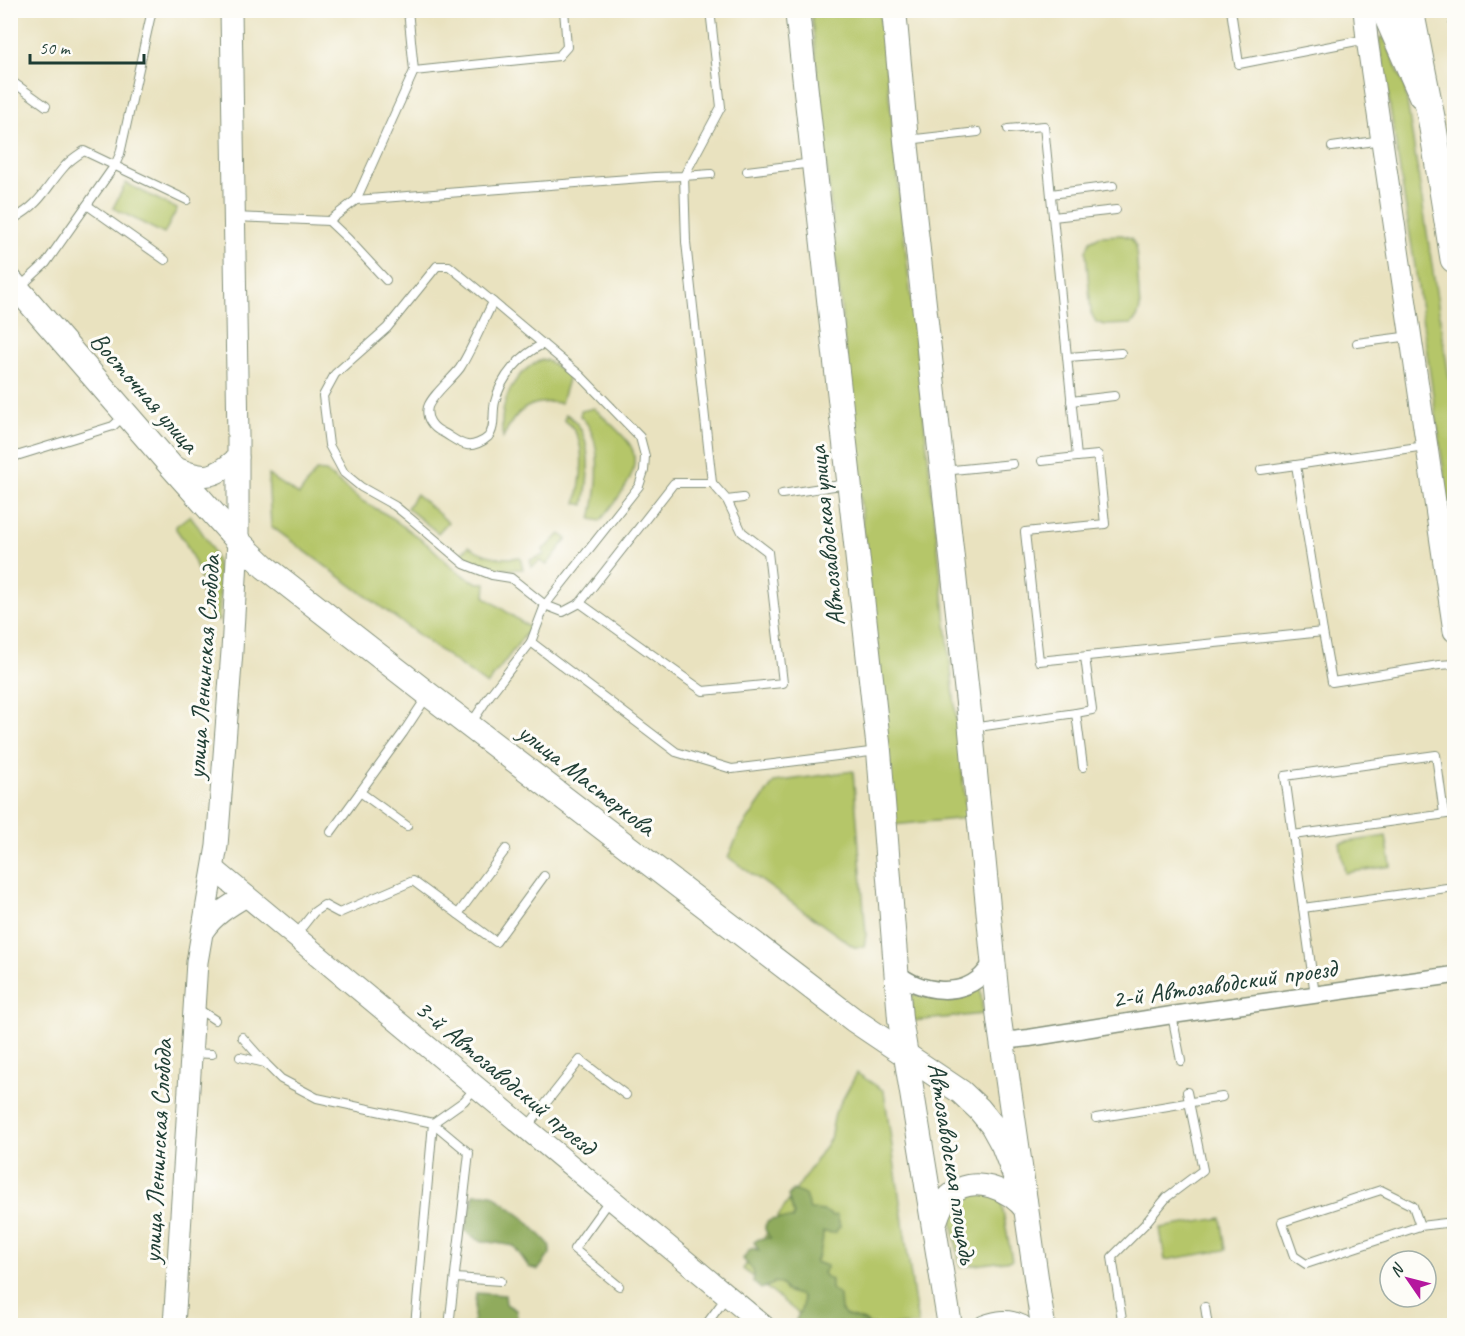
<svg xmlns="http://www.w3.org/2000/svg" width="1465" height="1336" font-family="Caveat,sans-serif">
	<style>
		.green { fill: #b5c669; stroke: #6a824e; stroke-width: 1.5 }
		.forest { fill: #90ab5d; stroke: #587448; stroke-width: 1.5 }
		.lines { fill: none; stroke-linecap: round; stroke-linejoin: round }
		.service-casing { stroke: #84907a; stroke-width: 10 }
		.minor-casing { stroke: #84907a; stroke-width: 19 }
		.tertiary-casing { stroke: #84907a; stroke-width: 23 }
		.secondary-casing { stroke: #84907a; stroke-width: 26 }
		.primary-casing { stroke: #84907a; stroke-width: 29 }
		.service { stroke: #fff; stroke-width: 8 }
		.minor { stroke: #fff; stroke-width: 16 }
		.tertiary { stroke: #fff; stroke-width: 21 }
		.secondary { stroke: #fff; stroke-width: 24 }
		.primary { stroke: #fff; stroke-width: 27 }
		.rail { stroke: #1f3d34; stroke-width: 4.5; stroke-dasharray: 9 4.5; stroke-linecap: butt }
		.labels { text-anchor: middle; stroke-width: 6; stroke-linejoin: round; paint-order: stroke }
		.street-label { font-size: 26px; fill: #1f3d34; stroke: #fdfcf7 }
	</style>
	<rect width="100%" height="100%" fill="#fdfcf7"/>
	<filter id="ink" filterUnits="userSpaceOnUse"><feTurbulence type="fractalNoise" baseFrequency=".0167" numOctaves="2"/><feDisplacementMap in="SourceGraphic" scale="12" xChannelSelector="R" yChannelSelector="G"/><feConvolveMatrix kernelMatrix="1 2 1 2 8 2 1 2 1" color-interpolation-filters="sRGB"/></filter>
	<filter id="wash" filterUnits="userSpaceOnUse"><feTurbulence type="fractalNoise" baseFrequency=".008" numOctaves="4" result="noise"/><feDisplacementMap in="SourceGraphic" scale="24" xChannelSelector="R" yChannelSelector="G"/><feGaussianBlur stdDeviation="1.35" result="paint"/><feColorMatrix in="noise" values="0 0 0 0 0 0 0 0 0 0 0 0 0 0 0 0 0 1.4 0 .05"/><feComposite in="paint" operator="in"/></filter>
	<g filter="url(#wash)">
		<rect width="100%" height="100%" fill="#e9e2bf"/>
		<g class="green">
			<polygon points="811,11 880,11 967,818 893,825"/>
			<polygon points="1384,37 1405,88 1454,410 1454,544 1414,260 1379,38"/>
			<polygon points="126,183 177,209 164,234 113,208"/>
			<polygon points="1122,235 1131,238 1136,247 1140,309 1137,318 1131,324 1105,325 1096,322 1091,313 1086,251 1090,241 1100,236"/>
			<path d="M541,360h6l22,16 -8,27c-32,-4 -46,7 -58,35 -5,-32 8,-64 38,-78z"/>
			<path d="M594,408c11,11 24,21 34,34 20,25 -13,60 -28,79l-9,-2c7,-29 14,-82 -11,-103l1,-5z"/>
			<path d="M566,414c29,18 23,62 18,91l-8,-2c6,-25 13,-67 -12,-83z"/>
			<polygon points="316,471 326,472 362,501 389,516 431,547 453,568 466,577 478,583 486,583 485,597 530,628 487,685 271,526 268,475 299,495"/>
			<polygon points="416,494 448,522 438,533 407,508"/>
			<path d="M190,515c11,16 23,31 27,49 5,19 2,39 2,57l-4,-1 -12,-15 -2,-25 -6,-17 -10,-21 -9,-13v-3z"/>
			<polygon points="560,534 567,539 547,565 540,561 532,567 530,560 544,555 543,549 549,545"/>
			<path d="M469,546c16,11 32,14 51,11l3,12c-23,2 -43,-2 -62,-15z"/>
			<polygon points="853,771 866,935 864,947 854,947 728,857 740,831 774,782"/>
			<polygon points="1386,836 1391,866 1345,873 1340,843"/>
			<path d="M980,986l3,28 -70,7 -2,-27c32,7 39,5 69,-8z"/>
			<polygon points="857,1073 884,1091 918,1325 813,1325 743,1269 830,1139 835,1113"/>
			<polygon points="960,1193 1000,1195 1012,1260 960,1267 949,1203"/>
			<polygon points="1221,1218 1226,1250 1165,1260 1160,1228"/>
		</g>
		<g class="forest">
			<path d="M793,1190l12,5 5,15c9,0 16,0 22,6l5,-1 3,11 -5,7 -12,-1c0,10 -2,21 -8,30l12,4 -4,7 3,4 5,3v9l9,7 1,14 4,5 19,6 6,4h-75c1,-13 10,-12 7,-29l-16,-5 -4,-6 -7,-3 -4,3 -10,4 -8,-7 1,-6 -1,-7 -4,-3 -6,-7 6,-9 4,-2 6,3 -5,-9c5,-4 10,-5 16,-4 -2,-3 -4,-6 -5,-9 -1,-13 19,-10 27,-10l2,-4 -6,-19z"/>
			<polygon points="474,1194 492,1194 524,1218 550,1245 550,1254 538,1270 529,1267 514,1246 478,1240 465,1231"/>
			<polygon points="476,1293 505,1295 506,1304 516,1310 518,1325 506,1321 502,1325 473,1325"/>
		</g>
	</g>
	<g filter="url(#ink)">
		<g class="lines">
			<g class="service-casing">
				<g id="service">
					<polyline points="408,10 414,71"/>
					<polyline points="1231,10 1239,64 1367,39"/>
					<polyline points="10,80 46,106"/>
					<polyline points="1008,129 1044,126 1077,457 1042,461"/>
					<polyline points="907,140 978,132"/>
					<polyline points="1332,147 1382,140"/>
					<polyline points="747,171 813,163"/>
					<polyline points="711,174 684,176 686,242 712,483"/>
					<polyline points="1051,194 1113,186"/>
					<polyline points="356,200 414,71 559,56 567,47 564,10"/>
					<polyline points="87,205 165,260"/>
					<path d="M10,217l5,1c27,-15 31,-31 50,-52 5,-6 13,-11 19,-15l103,49"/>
					<polyline points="235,217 329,221 356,200 655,177 684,176 721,107 710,10"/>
					<polyline points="1053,217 1116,210"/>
					<polyline points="329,221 348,239 386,280"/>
					<path d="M437,266h12l44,36c-11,22 -20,45 -33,66 -8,11 -28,27 -32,39 -3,11 5,21 14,25 8,4 17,12 25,13 6,1 16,-3 21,-8 8,-9 4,-24 7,-35 6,-26 26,-47 48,-58l37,31 60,62 5,19 -1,15 -5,15 -94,119 -34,-27 -19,-3 -28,-11 -53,-45 -16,-13 -34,-19 -17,-14 -15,-28 -6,-49 12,-22 52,-46z"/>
					<polyline points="20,287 46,263 115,165 120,154 152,10"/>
					<polyline points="493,302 543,344"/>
					<polyline points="1357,343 1411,336"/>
					<polyline points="1068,357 1121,353"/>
					<polyline points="1071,401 1114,396"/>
					<polyline points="1077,457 1098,455 1105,524 1025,532 1039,661 1323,632 1296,465 1425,446"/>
					<polyline points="10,458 113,426 124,416"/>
					<polyline points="1261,470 1296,465"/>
					<polyline points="943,471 1013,464"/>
					<polyline points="782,494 847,484"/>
					<polyline points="580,603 703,691 783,683 768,552 742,532 727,500"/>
					<polyline points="1323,632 1332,682 1439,665 1454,664"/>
					<polyline points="531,642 545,605 563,612 580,603 674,483 712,483 727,500 743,498"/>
					<polyline points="1076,713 1092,710 1085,657"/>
					<polyline points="470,725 490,695 531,642 676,752 732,769 878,751"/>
					<polyline points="971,728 1076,713 1083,767"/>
					<polyline points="360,792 407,826"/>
					<polyline points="331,832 403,733 428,695"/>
					<polyline points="1293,835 1454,813"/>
					<polyline points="1303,908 1454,887"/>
					<polyline points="458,914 506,849"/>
					<polyline points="295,936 314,912 324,905 339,913 413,881 496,942 544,876"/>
					<polyline points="1315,995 1285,776 1436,755 1444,814"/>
					<polyline points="195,1007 215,1020"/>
					<polyline points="1172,1015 1181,1061"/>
					<polyline points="242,1037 265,1063 281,1079 317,1098 433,1123 415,1326"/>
					<polyline points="191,1053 212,1054"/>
					<polyline points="240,1057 265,1063"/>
					<polyline points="1096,1118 1222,1097"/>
					<polyline points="527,1127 580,1060 626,1095"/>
					<polyline points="610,1199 574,1249 619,1286"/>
					<polyline points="1420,1226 1413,1206 1381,1190 1282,1222 1294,1256 1306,1264 1420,1226 1454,1222"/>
					<polyline points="455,1278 501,1281"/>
					<polyline points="1205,1307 1208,1326"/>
					<polyline points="449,1326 469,1153 433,1123 464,1101 476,1087"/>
					<polyline points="705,1326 727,1296"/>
					<polyline points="1123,1326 1112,1257 1144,1225 1167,1197 1203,1170 1187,1092"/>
				</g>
			</g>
			<g class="minor-casing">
				<g id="minor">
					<path d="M896,972c24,21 68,27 90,-1 3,-3 5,-8 7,-12"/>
					<polyline points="1002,1041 1029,1038 1172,1015 1454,975"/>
				</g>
			</g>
			<g class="tertiary-casing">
				<g id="tertiary">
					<polyline points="1364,10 1367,39 1454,631"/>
					<path d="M171,466c32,12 40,16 67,-9"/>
					<polyline points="214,869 764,1326"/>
					<path d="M203,931c11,-16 26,-25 43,-35"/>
					<path d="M934,1229c4,-11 7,-25 16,-34 23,-22 60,-5 76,16"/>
					<polyline points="174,1326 197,962 217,846 232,651 238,541 238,438 231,10"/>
					<path d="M984,1326c14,-5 24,-7 38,0"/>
				</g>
			</g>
			<g class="secondary-casing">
				<g id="secondary">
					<polyline points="797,10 879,751 900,1019 950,1326"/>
					<polyline points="894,10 906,141 970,721 999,1020 1043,1326"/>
					<polyline points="1383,10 1421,96"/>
					<polyline points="10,280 171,466 238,541 265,567 428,694 854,1020 961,1092 979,1109 992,1125 1003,1145 1025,1202"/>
				</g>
			</g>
			<g class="primary-casing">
				<polyline id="primary" points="1410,10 1432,122 1454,259"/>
			</g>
			<use href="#service" class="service"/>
			<use href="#minor" class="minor"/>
			<use href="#tertiary" class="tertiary"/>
			<use href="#secondary" class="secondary"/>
			<use href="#primary" class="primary"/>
			<polyline class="rail" points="1448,10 1454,48"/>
		</g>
	</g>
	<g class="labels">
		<g class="street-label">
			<text transform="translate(145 392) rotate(49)" y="9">Восточная улица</text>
			<text transform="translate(826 536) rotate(-96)" y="9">Автозаводская улица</text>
			<text transform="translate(203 667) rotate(-86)" y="9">улица Ленинская Слобода</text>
			<text transform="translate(587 779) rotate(38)" y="9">улица Мастеркова</text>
			<text transform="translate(1224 983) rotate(-8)" y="9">2-й Автозаводский проезд</text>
			<text transform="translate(506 1077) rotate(40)" y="9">3-й Автозаводский проезд</text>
			<text transform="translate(157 1151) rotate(-87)" y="9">улица Ленинская Слобода</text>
			<text transform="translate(953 1163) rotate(81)" y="9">Автозаводская площадь</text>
		</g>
	</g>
	<rect width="1465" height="1336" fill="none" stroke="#fdfcf7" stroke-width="36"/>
	<g transform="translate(1408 1279) rotate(305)"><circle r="28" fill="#fdfcf7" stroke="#a4b0a9" stroke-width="1.5"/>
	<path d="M0-4.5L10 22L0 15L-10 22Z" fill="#b5179e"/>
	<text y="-9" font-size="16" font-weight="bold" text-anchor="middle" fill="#1f3d34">N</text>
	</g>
	<path d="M30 54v9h114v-9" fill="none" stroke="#1f3d34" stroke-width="3"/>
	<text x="39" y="54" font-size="18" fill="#1f3d34" stroke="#fdfcf7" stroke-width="4.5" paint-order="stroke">50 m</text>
</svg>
